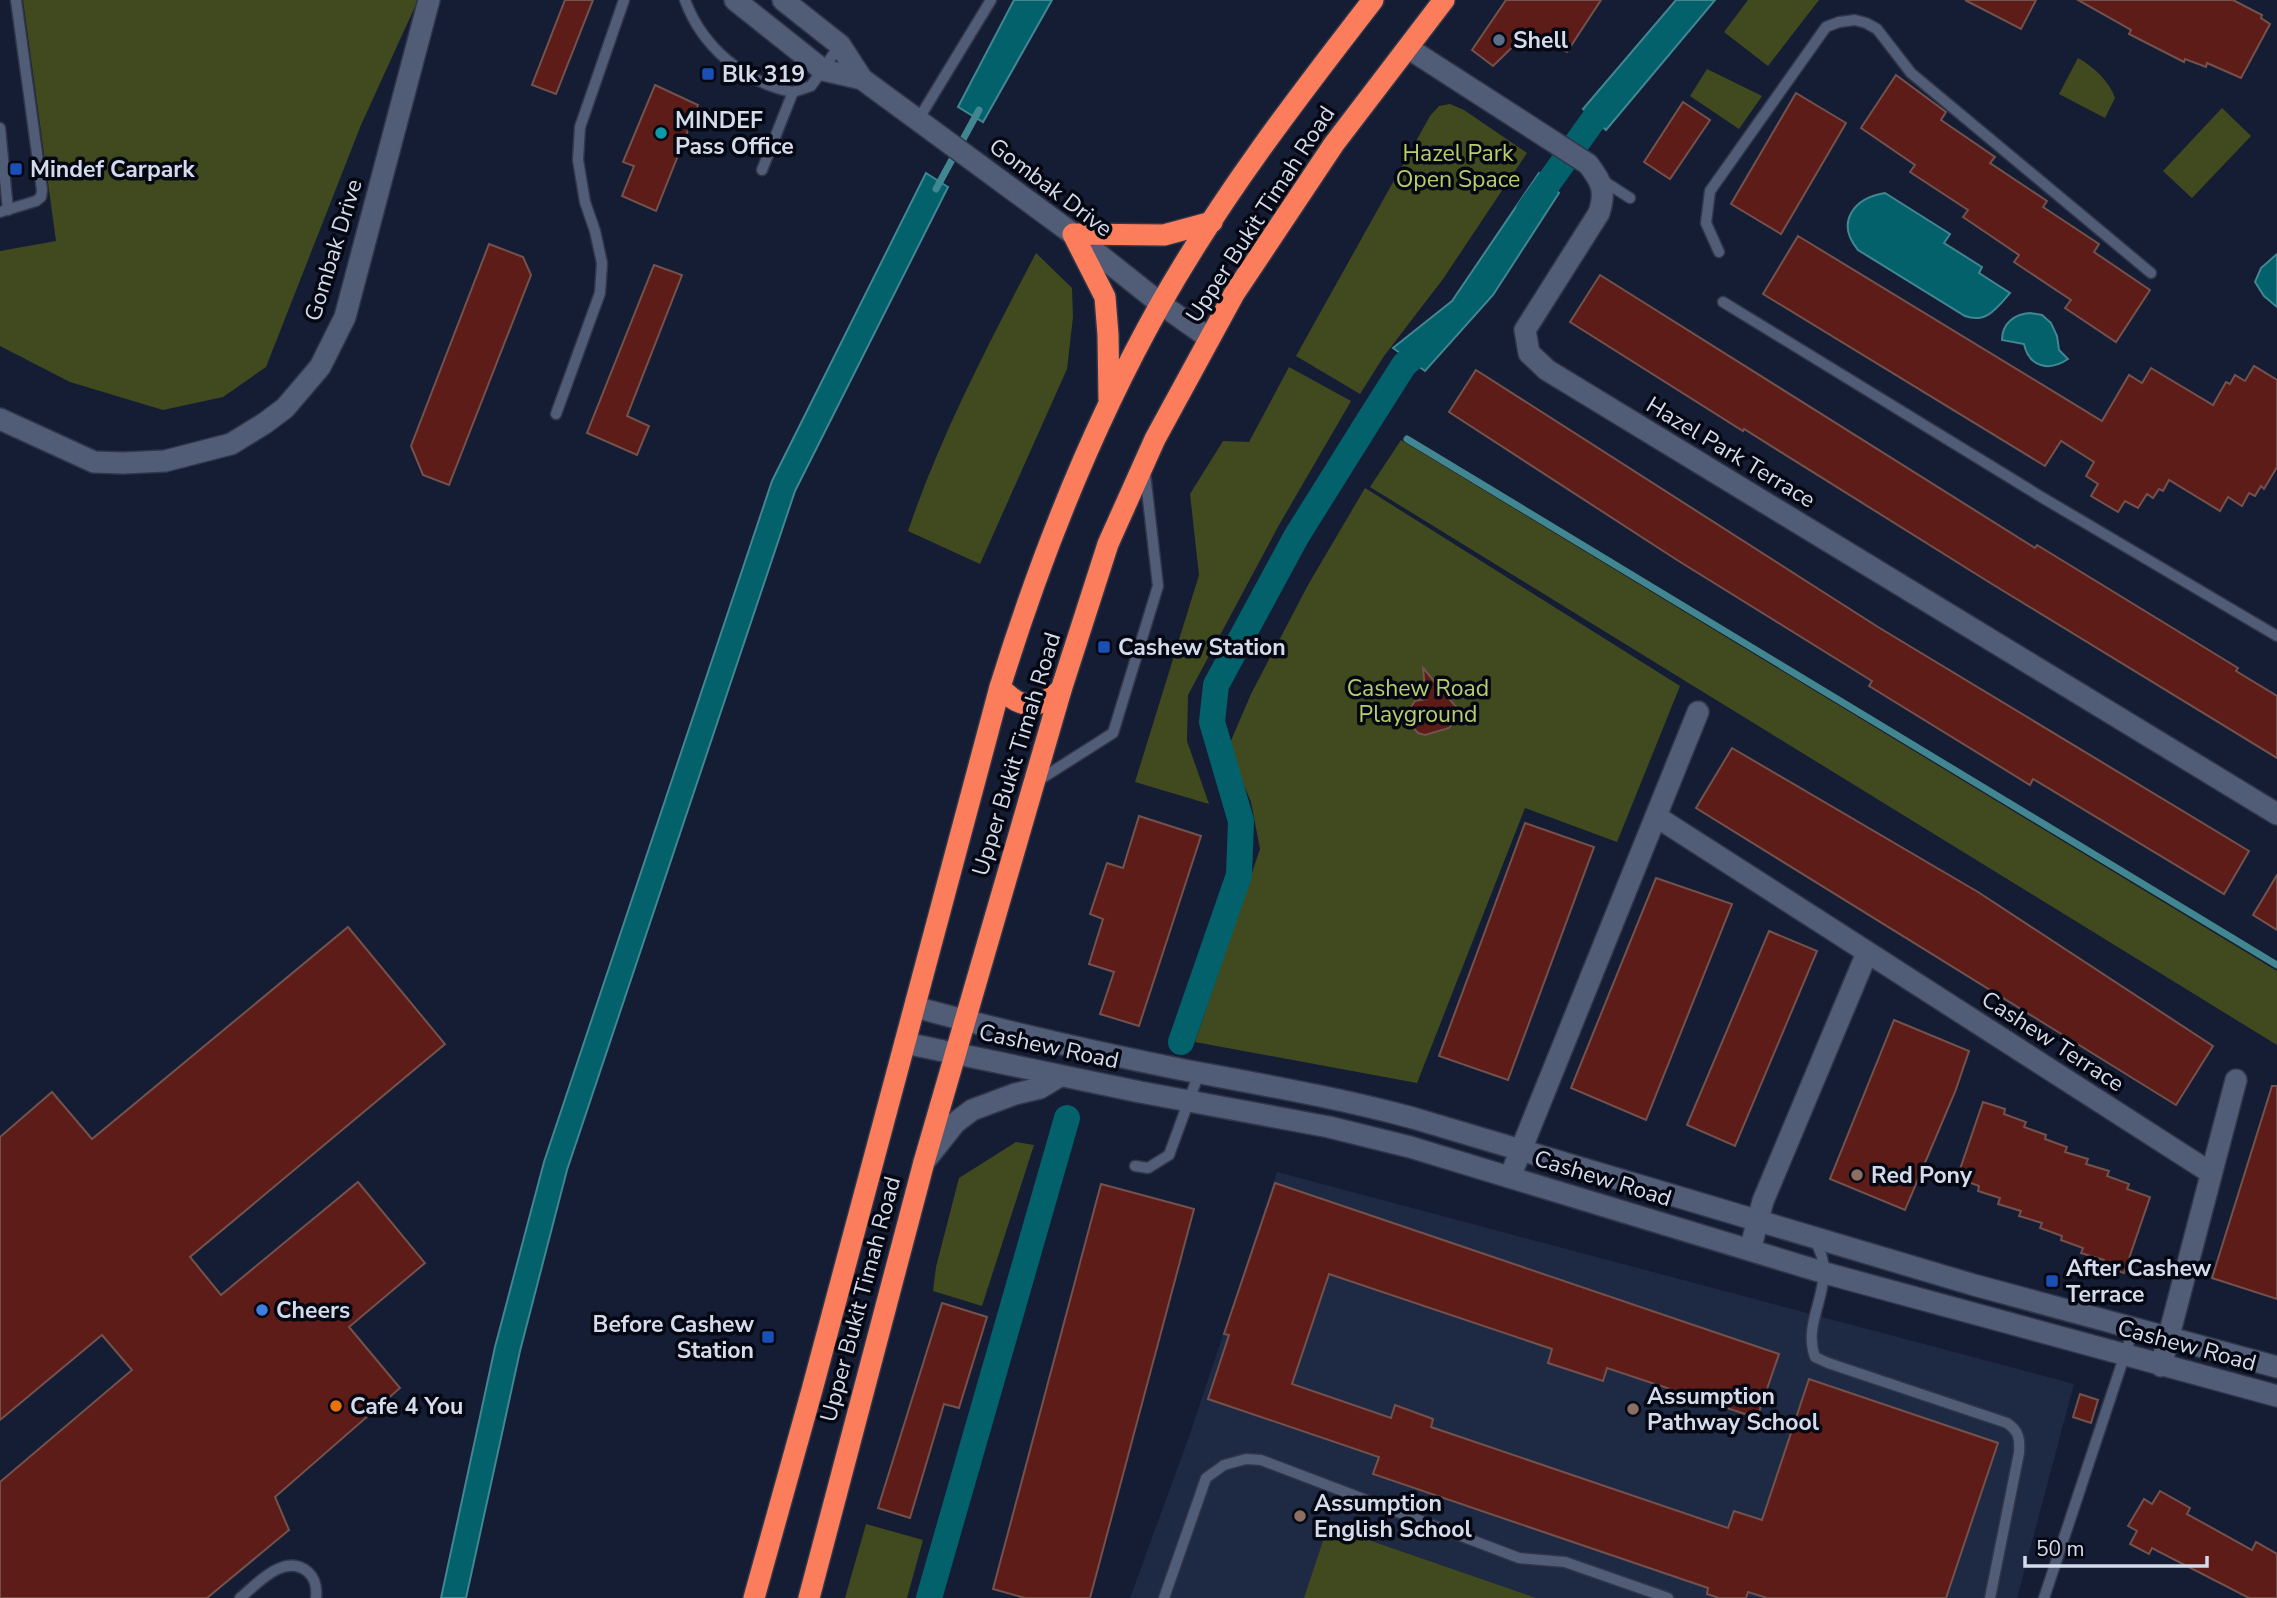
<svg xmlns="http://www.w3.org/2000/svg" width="2277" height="1598" font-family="'Nunito Sans',sans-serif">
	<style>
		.built { fill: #1e2944 }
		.green { fill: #414a1e }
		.water { fill: #02616a; stroke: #418691; stroke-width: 2 }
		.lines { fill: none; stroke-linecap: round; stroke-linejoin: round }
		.stream { stroke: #418691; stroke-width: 7 }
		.canal { stroke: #02616a; stroke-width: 26 }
		.building { fill: #5d1c18; stroke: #73524d; stroke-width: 2 }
		.lane-casing { stroke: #313649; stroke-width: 13 }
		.street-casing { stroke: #313649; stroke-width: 24 }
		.secondary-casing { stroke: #313649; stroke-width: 24 }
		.highway-casing { stroke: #313649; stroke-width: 24 }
		.lane { stroke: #515c77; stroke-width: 10 }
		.street { stroke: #515c77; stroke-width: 21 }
		.secondary { stroke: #515c77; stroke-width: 21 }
		.highway { stroke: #fb7d5b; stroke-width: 21 }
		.service-dot { fill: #5c6f8a; stroke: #050812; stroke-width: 2.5 }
		.transit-dot { fill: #1a4fb4; stroke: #050812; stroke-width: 2.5 }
		.culture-dot { fill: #0f9aa8; stroke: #050812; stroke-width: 2.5 }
		.education-dot { fill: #8d6e63; stroke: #050812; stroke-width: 2.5 }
		.shop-dot { fill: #3f7fe0; stroke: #050812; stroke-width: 2.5 }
		.food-dot { fill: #e8710a; stroke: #050812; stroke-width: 2.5 }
		.labels { text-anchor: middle; stroke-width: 7; stroke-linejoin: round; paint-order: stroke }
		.poi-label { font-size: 23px; font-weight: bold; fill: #d4dbeb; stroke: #050812; text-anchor: start }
		.park-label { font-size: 23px; fill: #b9cd6b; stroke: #050812 }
		.street-label { font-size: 23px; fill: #d4dbeb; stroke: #050812 }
	</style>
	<rect width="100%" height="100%" fill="#151d34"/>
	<polygon class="built" points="1277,1172 2074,1384 2017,1598 1130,1598 1190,1434"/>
	<g class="green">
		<polygon points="23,0 418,0 361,125 266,367 223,397 163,410 70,382 0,346 0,251 56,241"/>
		<polygon points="1748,0 1819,0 1768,66 1724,32"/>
		<path d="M2078,58c16,9 31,23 37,40l-10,20 -46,-24z"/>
		<polygon points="1707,69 1762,96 1739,129 1690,96"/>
		<polygon points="1450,104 1464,110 1527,153 1443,279 1384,356 1360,394 1296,356 1430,116 1439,106"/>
		<polygon points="2222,108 2251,136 2192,198 2163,171"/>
		<path d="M1036,253l36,35 1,29 -6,52 -87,195 -72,-33c33,-97 81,-188 128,-278z"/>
		<polygon points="1289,367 1351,401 1279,525 1188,695 1187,741 1209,804 1135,782 1199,575 1190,494 1223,441 1249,442"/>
		<polygon points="1401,440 2277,971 2277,1045 1370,487"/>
		<polygon points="1365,488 1680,686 1617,842 1525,808 1417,1083 1195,1042 1260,849 1251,802 1232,757 1230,743 1251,694 1308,585"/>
		<polygon points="1016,1142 1034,1145 982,1306 933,1291 936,1267 959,1178"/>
		<polygon points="866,1524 923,1540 907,1598 845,1598"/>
		<polygon points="1328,1526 1536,1598 1304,1598"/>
	</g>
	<g class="water">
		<polygon points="1014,0 1052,0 983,122 958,107"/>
		<polygon points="1676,0 1715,0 1606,130 1583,109"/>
		<polygon points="926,173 948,187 795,491 567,1170 520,1351 466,1598 441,1598 495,1347 544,1162 772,481"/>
		<polygon points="1539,173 1559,193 1493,295 1425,371 1393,348 1452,301"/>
		<path d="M1885,193l65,41 -6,9 38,24 -3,6 31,20c-13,15 -24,31 -45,23l-107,-66c-23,-28 -4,-52 27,-57z"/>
		<polygon points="2277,254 2277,307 2264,296 2255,282 2261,268"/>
		<path d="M2030,313l12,2 9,8 6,13 2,14 9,9c-19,13 -39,8 -44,-15l-22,-4c0,-17 13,-26 28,-27z"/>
	</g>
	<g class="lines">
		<g class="stream">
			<polyline points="936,189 979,110"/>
			<polyline points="1407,439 2277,965"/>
		</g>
		<g class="canal">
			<polyline points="1529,210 1594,119 1617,92"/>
			<polyline points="1181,1042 1239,875 1241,821 1212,722 1216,685 1296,537 1371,417 1404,365 1436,336"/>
			<polyline points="929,1598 1067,1118"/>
		</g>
	</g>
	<g class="building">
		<polygon points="565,0 593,0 556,94 532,85"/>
		<polygon points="1506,0 1601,0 1567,52 1530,30 1493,66 1472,50"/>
		<polygon points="1965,0 2036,0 2021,29"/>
		<polygon points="2078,0 2233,0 2262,15 2261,18 2270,24 2241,78 2207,63 2206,67 2185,59 2184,62 2129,34 2131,30"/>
		<polygon points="1896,75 1946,112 1941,120 1995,157 1990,163 2047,201 2043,207 2099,244 2094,252 2150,290 2116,342 2065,308 2071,300 2014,262 2019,255 1963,217 1968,210 1910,172 1915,165 1861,128"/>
		<polygon points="655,85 698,105 656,211 622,196 634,166 623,162"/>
		<polygon points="1796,93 1846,123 1781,234 1731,204"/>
		<polygon points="1683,102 1710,120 1670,179 1644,162"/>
		<polygon points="1798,236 2102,421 2129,375 2142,383 2151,368 2213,405 2226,382 2230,384 2235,375 2245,381 2254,366 2277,380 2277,467 2264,489 2261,486 2255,496 2249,493 2242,506 2228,497 2220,511 2169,480 2163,491 2159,489 2153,498 2147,494 2138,508 2125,501 2118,512 2091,496 2098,484 2086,476 2094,462 2061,441 2045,466 1763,294"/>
		<polygon points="489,244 523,257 531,275 449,485 423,475 411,446"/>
		<polygon points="654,265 682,275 627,416 649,426 637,455 587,433"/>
		<polygon points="1600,275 2035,548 2037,545 2238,668 2236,671 2277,696 2277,758 1992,584 1744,429 1743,431 1570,322"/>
		<polygon points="1476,370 1878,627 2249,851 2224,894 2033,779 2030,785 1869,686 1872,681 1677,560 1449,412"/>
		<polygon points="1423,668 1457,708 1454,721 1449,728 1425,735 1418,733 1412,726 1411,707 1415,701 1426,699"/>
		<polygon points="1732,748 1978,892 2213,1046 2176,1105 1696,808"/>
		<polygon points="1139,816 1201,836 1139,1026 1100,1014 1114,972 1089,964 1103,919 1090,914 1107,863 1123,868"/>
		<polygon points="1525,823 1594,847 1508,1080 1439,1056"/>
		<polygon points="2277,875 2277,930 2253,915"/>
		<polygon points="1656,878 1732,904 1646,1120 1571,1088"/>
		<polygon points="348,927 445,1044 190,1257 221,1295 358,1182 425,1263 349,1327 400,1388 275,1497 289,1530 207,1598 0,1598 0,1482 132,1370 102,1335 0,1420 0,1137 52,1092 92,1139"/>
		<polygon points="1769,931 1817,951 1735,1146 1687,1125"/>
		<polygon points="1894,1020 1969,1051 1955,1092 1905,1210 1830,1179"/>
		<polygon points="2272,1086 2277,1086 2277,1299 2212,1278"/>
		<polygon points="1983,1102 2005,1109 2004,1114 2026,1122 2024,1127 2046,1135 2045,1139 2067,1147 2065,1152 2088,1159 2086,1164 2109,1171 2107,1176 2129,1184 2127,1189 2150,1197 2124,1273 2102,1266 2104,1260 2081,1253 2083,1248 2061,1240 2062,1236 2040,1228 2042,1223 2019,1216 2021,1211 1998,1204 2000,1198 1978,1191 1979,1186 1957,1178"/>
		<polygon points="1275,1183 1779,1354 1757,1418 1607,1368 1603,1381 1548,1363 1552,1349 1329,1274 1292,1384 1391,1418 1395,1405 1433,1419 1431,1427 1728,1528 1734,1511 1762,1520 1809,1379 1998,1443 1946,1598 1767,1598 1748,1592 1746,1598 1719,1598 1707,1594 1708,1588 1373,1474 1379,1457 1208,1399 1229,1335 1224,1334"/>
		<polygon points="1101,1184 1194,1209 1090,1598 1025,1598 993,1589"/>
		<polygon points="942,1303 987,1317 959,1408 944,1404 910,1518 878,1508"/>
		<polygon points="2080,1394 2098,1400 2091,1423 2073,1417"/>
		<polygon points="2160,1491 2190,1508 2187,1514 2252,1550 2256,1542 2277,1554 2277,1598 2249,1598 2152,1548 2149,1554 2130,1544 2137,1531 2128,1526 2144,1499 2152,1504"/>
	</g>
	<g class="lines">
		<g class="lane-casing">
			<g id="lane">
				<path d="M685,0c17,47 60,83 108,92"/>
				<polyline points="918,120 991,0"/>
				<polyline points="0,128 8,210"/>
				<polyline points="762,170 793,92 811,86 840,45"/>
				<polyline points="1602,180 1630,198"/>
				<polyline points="0,212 36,201 41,197 42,190 16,0"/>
				<polyline points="1719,252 1706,223 1710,191 1826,27 1839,22 1855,20 1866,23 1877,29 1911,73 2151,273"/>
				<polyline points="1723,302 2043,498 2277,636"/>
				<polyline points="556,414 600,293 602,263 595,231 585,202 578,160 580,127 624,0"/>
				<polyline points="1036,782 1113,733 1158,586 1145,473"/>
				<polyline points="1135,1166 1148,1168 1169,1155 1199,1073"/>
				<path d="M1814,1240c28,42 -14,77 1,117l13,6 179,60c12,8 13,16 12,30l-29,145"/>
				<path d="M240,1598c17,-14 45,-46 68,-26 8,7 9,16 8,26"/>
				<polyline points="1164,1598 1206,1478 1224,1465 1246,1459 1261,1460 1519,1558 1565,1562 1668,1598"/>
				<polyline points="2044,1598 2134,1327"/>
			</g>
		</g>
		<g class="street-casing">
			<g id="street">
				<polyline points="735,0 823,70 862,79"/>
				<polyline points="783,0 840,45 862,79 1073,234 1161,304 1209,338"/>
				<path d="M1408,48l180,116c14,18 18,27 11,49l-74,117 4,23 18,17 730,444"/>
				<polyline points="0,419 94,462 123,463 165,461 231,444 265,423 285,408 320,367 345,317 429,0"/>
				<polyline points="1657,817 2211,1173"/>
				<polyline points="1510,1177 1698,712"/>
				<polyline points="1750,1250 1763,1201 1867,953"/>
				<polyline points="2161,1366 2236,1080"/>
			</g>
		</g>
		<g class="secondary-casing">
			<g id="secondary">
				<path d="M915,1007c87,24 175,44 264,62 79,15 156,28 234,49l561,167 303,82"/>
				<polyline points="905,1043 1140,1092 1329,1127 1410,1147 1825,1273 2277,1396"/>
				<polyline points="924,1162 955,1123 972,1110 1015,1094 1040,1088 1060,1076"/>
			</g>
		</g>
		<g class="highway-casing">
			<g id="highway">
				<polyline points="1109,399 1108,335 1105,297 1073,234 1164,235 1212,222"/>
				<path d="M1000,687c20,23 38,23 61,3"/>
				<path d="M754,1598l58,-208 188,-703c41,-132 92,-261 160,-382 61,-108 137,-207 213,-305"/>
				<polyline points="809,1598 924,1162 1061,690 1108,544 1155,439 1234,294 1334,144 1444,0"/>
			</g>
		</g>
		<use href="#lane" class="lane"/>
		<use href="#street" class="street"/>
		<use href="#secondary" class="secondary"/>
		<use href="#highway" class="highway"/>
	</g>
	<circle class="service-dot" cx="1499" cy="40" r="7"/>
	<g class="transit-dot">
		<rect x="701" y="67" width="14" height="14" rx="3.5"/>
		<rect x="9" y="162" width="14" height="14" rx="3.5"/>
		<rect x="1097" y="640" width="14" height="14" rx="3.5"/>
		<rect x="2045" y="1274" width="14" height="14" rx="3.5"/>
		<rect x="761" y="1330" width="14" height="14" rx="3.5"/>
	</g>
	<circle class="culture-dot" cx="661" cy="133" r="7"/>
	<g class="education-dot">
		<circle cx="1857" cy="1175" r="7"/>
		<circle cx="1633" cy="1409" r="7"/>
		<circle cx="1300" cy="1516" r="7"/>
	</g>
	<circle class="shop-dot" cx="262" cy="1310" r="7"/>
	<circle class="food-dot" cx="336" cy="1406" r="7"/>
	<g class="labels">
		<g class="poi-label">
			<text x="1513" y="48">Shell</text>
			<text x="722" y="82">Blk 319</text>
			<text x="675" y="128">MINDEF<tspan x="675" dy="26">Pass Office</tspan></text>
			<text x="30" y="177">Mindef Carpark</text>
			<text x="1118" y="655">Cashew Station</text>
			<text x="1871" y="1183">Red Pony</text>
			<text x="2066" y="1276">After Cashew<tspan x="2066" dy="26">Terrace</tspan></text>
			<text x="276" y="1318">Cheers</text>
			<text x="754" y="1332" text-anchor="end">Before Cashew<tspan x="754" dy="26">Station</tspan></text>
			<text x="1647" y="1404">Assumption<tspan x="1647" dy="26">Pathway School</tspan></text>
			<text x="350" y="1414">Cafe 4 You</text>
			<text x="1314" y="1511">Assumption<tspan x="1314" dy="26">English School</tspan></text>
		</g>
		<g class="park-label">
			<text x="1458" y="161">Hazel Park<tspan x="1458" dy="26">Open Space</tspan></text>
			<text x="1418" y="696">Cashew Road<tspan x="1418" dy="26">Playground</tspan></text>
		</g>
		<g class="street-label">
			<text transform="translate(1051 187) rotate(37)" y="8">Gombak Drive</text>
			<text transform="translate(1260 214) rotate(-57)" y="8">Upper Bukit Timah Road</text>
			<text transform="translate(333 250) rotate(-73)" y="8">Gombak Drive</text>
			<text transform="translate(1731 452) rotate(31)" y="8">Hazel Park Terrace</text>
			<text transform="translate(1016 754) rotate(-73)" y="8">Upper Bukit Timah Road</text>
			<text transform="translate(2053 1041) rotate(33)" y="8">Cashew Terrace</text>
			<text transform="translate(1049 1046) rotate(12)" y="8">Cashew Road</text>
			<text transform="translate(1603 1178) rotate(17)" y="8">Cashew Road</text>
			<text transform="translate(860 1299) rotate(-75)" y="8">Upper Bukit Timah Road</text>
			<text transform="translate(2187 1345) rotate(15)" y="8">Cashew Road</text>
		</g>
	</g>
	<path d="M2025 1556v10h182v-10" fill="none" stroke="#d4dbeb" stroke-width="3.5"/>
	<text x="2036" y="1556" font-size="21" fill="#d4dbeb" stroke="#050812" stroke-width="5" paint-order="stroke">50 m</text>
</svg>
